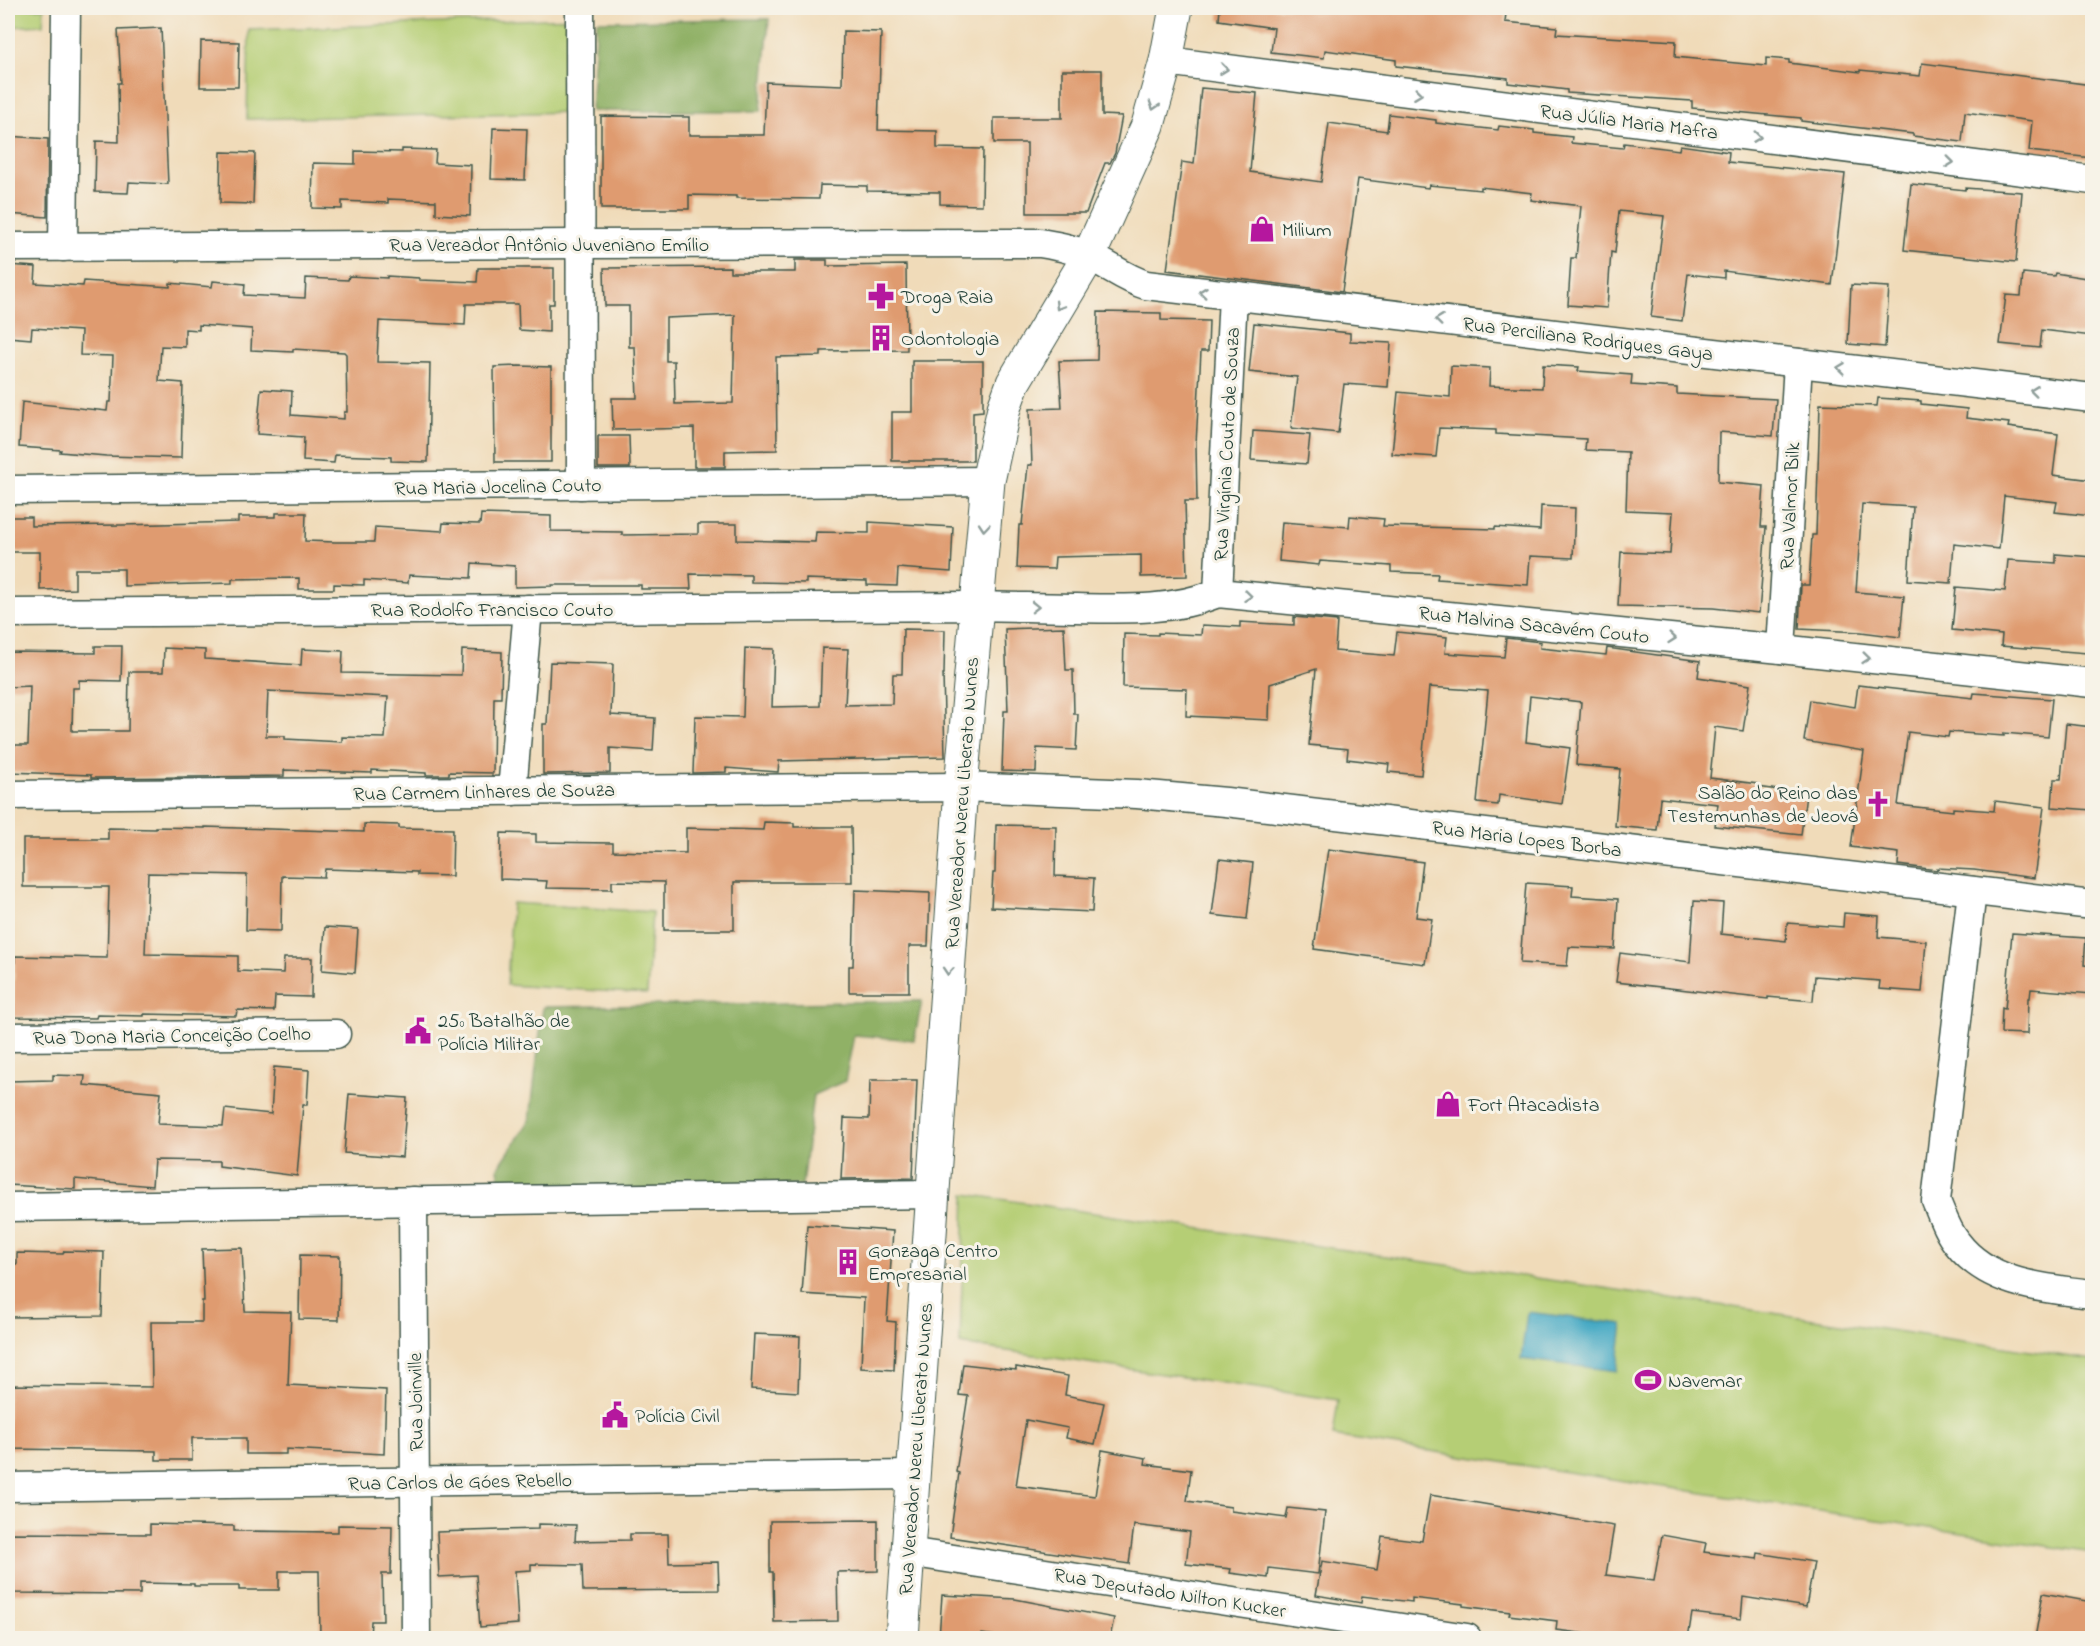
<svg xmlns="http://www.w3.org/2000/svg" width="2100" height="1646" font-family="'Indie Flower',sans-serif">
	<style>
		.green { fill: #b5ce74; stroke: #6a8654; stroke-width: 1.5 }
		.forest { fill: #90b166; stroke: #58774d; stroke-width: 1.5 }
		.water { fill: #44a9c4; stroke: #32737c; stroke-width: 1.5 }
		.building { fill: #df9b6f; fill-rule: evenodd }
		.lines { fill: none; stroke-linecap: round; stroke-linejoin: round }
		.minor-casing { stroke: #3e5548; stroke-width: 31 }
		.secondary-casing { stroke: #3e5548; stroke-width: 35 }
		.minor { stroke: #fff; stroke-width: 28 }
		.secondary { stroke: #fff; stroke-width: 33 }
		.oneway { stroke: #8f9e9a }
		.labels { text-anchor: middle; stroke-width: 6; stroke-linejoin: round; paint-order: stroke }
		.street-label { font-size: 20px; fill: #1f3d34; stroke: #f7f3e8 }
		.poi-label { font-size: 20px; fill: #1f3d34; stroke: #f7f3e8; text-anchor: start }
	</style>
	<rect width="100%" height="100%" fill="#f7f3e8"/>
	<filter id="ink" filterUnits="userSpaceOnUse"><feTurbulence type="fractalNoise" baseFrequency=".0167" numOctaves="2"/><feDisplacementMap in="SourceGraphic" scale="12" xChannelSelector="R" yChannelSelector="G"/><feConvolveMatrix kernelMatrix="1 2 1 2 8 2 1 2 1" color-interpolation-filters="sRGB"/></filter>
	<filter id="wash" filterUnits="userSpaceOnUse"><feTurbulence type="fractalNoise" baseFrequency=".008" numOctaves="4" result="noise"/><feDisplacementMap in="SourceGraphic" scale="24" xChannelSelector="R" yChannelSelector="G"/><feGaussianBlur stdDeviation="1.35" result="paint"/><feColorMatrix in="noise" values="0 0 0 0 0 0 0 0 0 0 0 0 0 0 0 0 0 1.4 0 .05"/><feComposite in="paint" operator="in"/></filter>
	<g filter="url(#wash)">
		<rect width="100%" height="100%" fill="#f0dbb9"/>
		<g class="green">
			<polygon points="8,8 44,8 43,25 8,27"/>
			<polygon points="573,18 575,112 247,119 249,30"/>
			<polygon points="512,903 652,912 647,994 507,985"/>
			<polygon points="965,1194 2092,1360 2092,1553 1333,1436 1338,1400 960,1344"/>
		</g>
		<g class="forest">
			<polygon points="769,19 761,111 591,111 597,21"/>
			<polygon points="922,1001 914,1040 854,1035 845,1081 813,1095 802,1185 502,1193 498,1168 530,1120 543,1007"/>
		</g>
		<polygon class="water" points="1527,1312 1623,1324 1617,1371 1521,1359"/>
		<g id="blocks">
			<g class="building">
				<polygon points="1220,8 1448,8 1506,13 1505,22 1557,27 1556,34 1676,41 1675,57 1766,66 1766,58 1789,60 1789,63 1860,72 1860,70 1920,76 1922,63 2092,85 2092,158 2029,151 2032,121 1965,112 1962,142 1913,136 1913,134 1801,121 1801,118 1692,108 1692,101 1567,93 1567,90 1508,83 1508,78 1396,66 1396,60 1325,50 1324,58 1271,52 1274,28 1219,20"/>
				<polygon points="161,28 168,184 129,182 128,193 95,192 96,141 119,142 118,83 121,83 118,30"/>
				<polygon points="843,31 881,32 878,130 937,131 937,148 983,149 982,205 940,204 940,192 867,191 867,186 820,185 819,199 736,198 736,196 689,195 689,209 601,209 601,116 689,117 689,135 764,135 766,82 842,85"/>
				<polygon points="201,41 239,42 238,87 200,87"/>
				<polygon points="1062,70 1102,70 1102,115 1122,116 1115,153 1110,163 1105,163 1086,213 1027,213 1027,143 994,143 994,118 1062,118"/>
				<polygon points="1201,88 1257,93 1250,172 1321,182 1329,123 1387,131 1389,114 1436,120 1436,123 1498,130 1499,126 1534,130 1534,133 1572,137 1571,143 1623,148 1624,143 1679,150 1680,145 1729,152 1728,162 1845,174 1832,285 1724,271 1724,278 1688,274 1682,321 1651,317 1664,216 1619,211 1615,253 1611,252 1607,308 1568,305 1571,258 1576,258 1581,206 1531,200 1532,193 1481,187 1481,190 1429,185 1428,188 1358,179 1342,292 1167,270 1182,162 1194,164"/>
				<polygon points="493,128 527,129 525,180 491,179"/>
				<polygon points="8,136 48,139 47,217 8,214"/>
				<polygon points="402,149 436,150 435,163 471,165 470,216 436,214 436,201 388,199 388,203 342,201 342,209 312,208 313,163 355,164 355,151 402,152"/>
				<polygon points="221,152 255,153 253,204 220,203"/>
				<polygon points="1911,184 1965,190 1965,188 2022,192 2016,262 1904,250"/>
				<path d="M795,260h32v6l79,-1 1,85 -86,1v5l-45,1 1,93 -52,1v16h-31v-39l-81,2 -1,-32h25l-2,-51h-6v-41h-24l-1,-38 126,-1v5h65zM735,315l-2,88 -58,1 -1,-43h-8v-43z"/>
				<polygon points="8,265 36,267 35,283 83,286 84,281 170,287 170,283 212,287 213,281 245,284 244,295 305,298 306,278 348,280 349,276 387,278 387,276 419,278 419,280 477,282 478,268 554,268 554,304 549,304 549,332 519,330 518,304 466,304 465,325 379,321 377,362 430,363 428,462 391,461 391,457 335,455 334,463 303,461 304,437 257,434 261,389 292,391 291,415 344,419 344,412 347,412 346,354 344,352 293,349 293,352 251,350 252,329 199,325 199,330 185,329 185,347 161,346 159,381 183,383 181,458 106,456 60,452 61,450 19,447 22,402 107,411 108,402 111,402 113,356 80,355 81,331 32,328 31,339 8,337"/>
				<polygon points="2023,273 2054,276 2055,273 2092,279 2092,336 2042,330 2040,348 2000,344 2006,295 2021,296"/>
				<polygon points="1851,285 1889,287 1885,347 1848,344"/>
				<polygon points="1098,312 1161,313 1161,320 1209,321 1208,351 1201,351 1196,444 1197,501 1185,501 1187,576 1141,577 1141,555 1055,557 1054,569 1017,568 1019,525 1022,525 1028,465 1032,465 1030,409 1062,408 1059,361 1097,360"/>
				<polygon points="1254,323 1350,333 1350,341 1391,343 1388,387 1344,384 1338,433 1291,428 1297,377 1249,372"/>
				<polygon points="912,361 983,361 983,411 973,412 973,461 892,461 892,412 912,412"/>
				<polygon points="1543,365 1579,367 1578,371 1632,375 1631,385 1677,388 1677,394 1776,399 1773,436 1719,432 1718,482 1764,486 1761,527 1766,527 1759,613 1713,608 1618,606 1621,552 1670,554 1673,512 1626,510 1628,452 1585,450 1586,439 1496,434 1496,430 1439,428 1436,457 1392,454 1398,392 1450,397 1451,366 1490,368 1489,386 1542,388"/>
				<polygon points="519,366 551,367 551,462 495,462 494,367"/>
				<polygon points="1878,398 1921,401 1921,404 1967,409 1966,418 2009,423 2008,427 2058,434 2053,475 2092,480 2092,516 2055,512 2057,502 2004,496 1999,549 1954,544 1951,583 1908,580 1913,507 1862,504 1856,592 1904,596 1900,637 1861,632 1799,629 1801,585 1809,585 1812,535 1816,535 1820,404 1877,406"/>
				<polygon points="1253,431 1310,435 1307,464 1251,460"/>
				<polygon points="598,436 629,436 630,468 598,468"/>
				<polygon points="1541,506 1575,508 1573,558 1530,556 1528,585 1437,579 1438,574 1391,572 1391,566 1320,561 1319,565 1279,561 1282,522 1349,527 1350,516 1384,519 1383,526 1495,529 1495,527 1540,530"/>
				<polygon points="276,513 306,513 305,541 335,542 374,542 375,527 442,531 443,523 480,524 481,514 551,516 551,531 622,532 622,535 698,534 698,524 737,524 737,540 815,542 816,532 869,533 869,522 953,527 951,572 898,568 897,586 867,585 867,581 806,579 806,583 751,582 751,575 690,574 691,589 641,589 641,585 552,585 552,586 515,587 515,566 472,563 471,578 409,575 408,583 364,580 364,585 334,584 334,589 299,589 299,578 232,579 232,583 124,586 124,569 75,569 75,589 40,590 40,552 8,552 8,517 31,517 31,526 123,525 238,522 238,517 276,517"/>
				<polygon points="2056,554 2092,557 2087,653 2001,646 2002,635 1952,630 1956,587 2005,591 2008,560 2056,563"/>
				<polygon points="1294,617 1337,621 1335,651 1394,656 1397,632 1447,637 1445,653 1504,657 1506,638 1541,642 1540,648 1606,655 1607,648 1700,661 1698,677 1750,685 1743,731 1715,727 1710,778 1758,784 1758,787 1806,794 1801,835 1715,826 1718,804 1660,798 1657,830 1615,826 1620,769 1576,765 1581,702 1530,696 1526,742 1570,748 1562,804 1499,795 1498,805 1477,803 1488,691 1429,687 1421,775 1388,772 1389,764 1347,759 1348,749 1309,745 1316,669 1270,684 1269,720 1186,716 1187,689 1123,687 1124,634 1158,635 1158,633 1201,635 1202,625 1240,627 1240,622 1294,625"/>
				<polygon points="1064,627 1066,670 1073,670 1074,714 1078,714 1076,750 1037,748 1036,772 1002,771 1004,711 1008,711 1005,629"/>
				<polygon points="903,629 945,630 944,674 943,674 945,757 779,761 778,772 726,768 726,772 693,773 695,716 743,717 745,648 774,649 772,707 820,706 822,648 848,649 845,705 892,704 893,674 902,674"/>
				<path d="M95,646h27l-1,35 -42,-1v8h-6l-1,43h56l1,-59h34l1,-24 41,2v9l96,6 1,-16 41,2 -1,22 119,2 1,-25 40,2 -1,46h-7l-1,75 -44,-1v3h-23v-2l-54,-3v3l-88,-3v6l-193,2v-3l-83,-3v-27h20l2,-59 -22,1v-35l87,1zM268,691l120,6 -3,41 -43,-1v5l-57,-3v-3h-19z"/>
				<polygon points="550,662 613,664 611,715 655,718 653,751 610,748 610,773 543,774 543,724 547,724"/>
				<polygon points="1858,685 1973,698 1974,693 2052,699 2048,737 2004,733 2004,736 1949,732 1948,737 1908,732 1898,805 1953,811 1953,808 1994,811 1995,801 2044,807 2034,878 1974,870 1937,868 1937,870 1898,865 1899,853 1851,847 1864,751 1804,741 1810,700 1855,707"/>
				<polygon points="2066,724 2092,727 2092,810 2052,807 2054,779 2061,779"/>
				<polygon points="764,822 794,823 794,827 851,827 852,882 734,882 734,930 664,930 664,882 612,881 612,889 546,888 547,881 500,879 501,833 536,834 536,842 613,843 613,851 686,853 686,828 763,830"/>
				<polygon points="364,824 399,825 399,828 453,829 452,876 417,875 417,872 325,869 324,877 282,876 281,931 246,930 247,875 148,873 145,954 238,956 238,971 283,973 284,958 312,958 311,997 275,996 274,1011 237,1010 236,1016 144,1014 144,1016 97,1015 96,1018 13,1017 15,956 107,958 109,887 23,887 23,839 108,839 108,828 155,829 155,827 205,828 205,827 364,832"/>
				<polygon points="996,825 1056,826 1055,876 1094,878 1092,912 991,907 993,873 995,873"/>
				<polygon points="1328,849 1423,862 1416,917 1432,919 1425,964 1314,949"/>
				<polygon points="1219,859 1253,863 1247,919 1212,915"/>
				<polygon points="1526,883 1573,886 1572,896 1618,899 1615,949 1569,947 1567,966 1520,963"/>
				<polygon points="855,890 930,893 928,946 909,946 909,992 849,992 849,966 853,966"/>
				<polygon points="1694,901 1723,903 1721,934 1786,941 1787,923 1843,927 1844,913 1879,916 1878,937 1926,941 1922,992 1879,989 1880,981 1815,976 1813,1001 1768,997 1768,999 1616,982 1620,953 1690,962"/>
				<polygon points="325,927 358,929 355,973 322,970"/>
				<polygon points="2012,933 2086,938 2084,965 2092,966 2092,994 2031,989 2030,998 2028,998 2027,1034 2001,1033 2002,1008 2005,1009"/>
				<polygon points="274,1067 309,1070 307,1105 303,1105 297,1176 219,1166 219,1161 154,1160 152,1186 75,1179 75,1189 8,1185 8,1081 53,1080 53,1075 85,1076 84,1085 161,1092 158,1124 223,1126 225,1109 271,1114"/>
				<polygon points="870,1080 917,1080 913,1178 841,1179 844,1118 869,1119"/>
				<polygon points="349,1094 407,1098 402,1157 344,1153"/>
				<polygon points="807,1225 893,1231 887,1321 896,1322 894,1370 861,1368 864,1298 802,1294"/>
				<polygon points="242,1248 245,1311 291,1312 288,1385 386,1390 384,1454 286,1449 286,1454 246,1454 246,1438 192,1438 192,1460 156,1460 156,1451 8,1449 8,1385 152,1387 151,1322 202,1322 202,1301 204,1301 202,1249"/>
				<polygon points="64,1251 104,1252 102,1316 8,1317 8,1264 17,1264 17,1253 63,1254"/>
				<polygon points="300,1255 340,1256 339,1320 299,1319"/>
				<polygon points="754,1334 800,1336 798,1392 751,1389"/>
				<polygon points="963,1364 1016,1370 1016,1367 1068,1376 1065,1395 1104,1403 1095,1444 1066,1438 1068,1428 1026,1420 1016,1486 1095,1496 1102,1450 1146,1458 1145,1464 1191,1470 1187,1501 1231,1507 1231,1511 1286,1518 1288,1508 1325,1512 1318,1574 1269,1568 1268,1578 1230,1573 1231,1569 1186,1564 1190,1532 1134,1525 1129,1564 950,1537 959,1473 956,1472 968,1396 959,1395"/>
				<polygon points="1430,1495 1614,1526 1606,1575 1654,1581 1662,1535 1706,1543 1704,1552 1757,1559 1758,1553 1814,1562 1806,1607 1743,1597 1741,1619 1692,1613 1688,1638 1619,1638 1556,1630 1557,1621 1509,1615 1510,1612 1463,1606 1463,1604 1412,1598 1412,1602 1362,1596 1361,1603 1316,1595 1322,1561 1377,1570 1382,1536 1422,1541"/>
				<polygon points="878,1520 878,1571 837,1572 838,1621 774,1622 773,1572 770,1572 770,1521"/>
				<polygon points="150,1524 234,1526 234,1531 338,1532 338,1525 392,1526 391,1574 382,1574 383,1621 371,1621 370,1638 320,1638 319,1571 279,1571 279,1590 239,1590 239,1586 194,1586 194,1584 140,1583 140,1594 8,1593 8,1533 150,1534"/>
				<polygon points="538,1524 576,1525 575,1541 630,1540 630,1534 668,1534 669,1563 718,1562 719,1590 583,1591 582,1565 531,1564 531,1570 515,1571 518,1624 480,1627 476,1575 439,1577 437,1532 538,1529"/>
				<polygon points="2043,1593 2092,1602 2092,1617 2088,1638 2035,1638"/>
				<polygon points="942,1595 1015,1599 1114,1618 1110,1638 1011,1638 982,1634 981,1638 939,1638"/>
			</g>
		</g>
	</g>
	<g filter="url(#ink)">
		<use href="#blocks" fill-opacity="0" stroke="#3e5548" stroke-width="1.5"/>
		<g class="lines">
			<g class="minor-casing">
				<g id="minor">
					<polyline points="580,8 581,485"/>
					<polyline points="1166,61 2092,180"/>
					<path d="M8,247l573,-3 459,-1c17,3 35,6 51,14 19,9 35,22 55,28l946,113"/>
					<polyline points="63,247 66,8"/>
					<polyline points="8,490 988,481"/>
					<polyline points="1218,593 1233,296"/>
					<path d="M8,613l968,-7c34,1 68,1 101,2 48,1 96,3 141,-15l563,56 311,34"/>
					<polyline points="1781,649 1798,363"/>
					<polyline points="512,791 528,609"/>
					<polyline points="8,795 961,787 1137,794 1226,802 2092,905"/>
					<path d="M1972,891l-36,310c6,14 11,30 21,42 32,42 87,45 135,51"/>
					<polyline points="8,1037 336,1034"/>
					<polyline points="413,1201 416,1638"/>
					<polyline points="8,1207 933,1194"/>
					<polyline points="8,1487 913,1475"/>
					<polyline points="908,1552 1467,1638"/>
				</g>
			</g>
			<g class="secondary-casing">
				<polyline id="secondary" points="902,1638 961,787 988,481 1004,408 1013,383 1089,256 1148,125 1166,61 1176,8"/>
			</g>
			<use href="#minor" class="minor"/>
			<use href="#secondary" class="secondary"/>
		</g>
		<defs><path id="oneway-chevron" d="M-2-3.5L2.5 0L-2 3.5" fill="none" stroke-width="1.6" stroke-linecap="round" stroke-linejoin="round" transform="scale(1.5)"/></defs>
		<g class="oneway">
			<use href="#oneway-chevron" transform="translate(1224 69) rotate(7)"/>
			<use href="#oneway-chevron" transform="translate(1418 94) rotate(7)"/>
			<use href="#oneway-chevron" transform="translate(1154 106) rotate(107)"/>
			<use href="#oneway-chevron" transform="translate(1757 137) rotate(7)"/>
			<use href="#oneway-chevron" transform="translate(1950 162) rotate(7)"/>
			<use href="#oneway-chevron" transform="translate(1203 292) rotate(-173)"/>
			<use href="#oneway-chevron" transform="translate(1059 306) rotate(121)"/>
			<use href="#oneway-chevron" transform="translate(1439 320) rotate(-173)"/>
			<use href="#oneway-chevron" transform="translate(1841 368) rotate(-173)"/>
			<use href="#oneway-chevron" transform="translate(2034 391) rotate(-173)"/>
			<use href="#oneway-chevron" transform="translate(984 527) rotate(95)"/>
			<use href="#oneway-chevron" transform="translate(1248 596) rotate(6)"/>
			<use href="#oneway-chevron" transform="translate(1035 607) rotate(1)"/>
			<use href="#oneway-chevron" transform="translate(1672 638) rotate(6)"/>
			<use href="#oneway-chevron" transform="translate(1866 658) rotate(6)"/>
			<use href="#oneway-chevron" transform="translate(948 971) rotate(94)"/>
		</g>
	</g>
	<defs>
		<g id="shop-bare" transform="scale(2.07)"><path d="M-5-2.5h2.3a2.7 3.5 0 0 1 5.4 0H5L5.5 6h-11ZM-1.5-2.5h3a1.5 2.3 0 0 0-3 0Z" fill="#b5179e" stroke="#f7f3e8" stroke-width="2.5" paint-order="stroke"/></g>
		<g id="pharmacy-bare" transform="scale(2.07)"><path d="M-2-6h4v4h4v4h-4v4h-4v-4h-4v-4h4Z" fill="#b5179e" stroke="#f7f3e8" stroke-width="2.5" paint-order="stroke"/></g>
		<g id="building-bare" transform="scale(2.07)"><path d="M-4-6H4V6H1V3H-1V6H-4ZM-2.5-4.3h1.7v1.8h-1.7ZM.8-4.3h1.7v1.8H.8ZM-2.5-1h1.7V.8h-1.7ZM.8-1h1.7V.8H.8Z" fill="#b5179e" stroke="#f7f3e8" stroke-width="2.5" paint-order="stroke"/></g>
		<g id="church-bare" transform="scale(2.07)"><path d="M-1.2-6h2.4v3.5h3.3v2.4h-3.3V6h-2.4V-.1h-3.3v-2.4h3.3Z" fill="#b5179e" stroke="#f7f3e8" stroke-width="2.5" paint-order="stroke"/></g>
		<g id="civic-bare" transform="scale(2.07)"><path d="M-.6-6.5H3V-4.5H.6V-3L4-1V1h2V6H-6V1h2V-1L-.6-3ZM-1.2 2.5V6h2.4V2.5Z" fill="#b5179e" stroke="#f7f3e8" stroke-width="2.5" paint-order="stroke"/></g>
		<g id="stadium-bare" transform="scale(2.07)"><path d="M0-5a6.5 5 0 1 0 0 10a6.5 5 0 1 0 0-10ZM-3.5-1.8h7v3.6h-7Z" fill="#b5179e" stroke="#f7f3e8" stroke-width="2.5" paint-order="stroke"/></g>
	</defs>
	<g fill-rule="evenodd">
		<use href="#shop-bare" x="1262" y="229"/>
		<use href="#pharmacy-bare" x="881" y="296"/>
		<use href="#building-bare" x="881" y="338"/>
		<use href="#church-bare" x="1878" y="804"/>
		<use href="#civic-bare" x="418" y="1031"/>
		<use href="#shop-bare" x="1448" y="1104"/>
		<use href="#building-bare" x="848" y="1262"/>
		<use href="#stadium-bare" x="1648" y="1380"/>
		<use href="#civic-bare" x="615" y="1415"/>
	</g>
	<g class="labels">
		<g class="street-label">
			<text transform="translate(1629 121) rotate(7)" y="7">Rua Júlia Maria Mafra</text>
			<text x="549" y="251">Rua Vereador Antônio Juveniano Emílio</text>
			<text transform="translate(1588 338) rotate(7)" y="7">Rua Perciliana Rodrigues Gaya</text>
			<text transform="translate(1226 444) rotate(-87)" y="7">Rua Virgínia Couto de Souza</text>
			<text transform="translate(498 486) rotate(-1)" y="7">Rua Maria Jocelina Couto</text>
			<text transform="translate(1789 506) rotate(-87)" y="7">Rua Valmor Bilk</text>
			<text x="492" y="616">Rua Rodolfo Francisco Couto</text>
			<text transform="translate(1534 624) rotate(6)" y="7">Rua Malvina Sacavém Couto</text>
			<text transform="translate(484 791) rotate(-1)" y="7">Rua Carmem Linhares de Souza</text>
			<text transform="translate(961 803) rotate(-86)" y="7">Rua Vereador Nereu Liberato Nunes</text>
			<text transform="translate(1527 838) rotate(7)" y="7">Rua Maria Lopes Borba</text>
			<text transform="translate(172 1035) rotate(-1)" y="7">Rua Dona Maria Conceição Coelho</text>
			<text transform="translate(415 1402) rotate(-91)" y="7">Rua Joinville</text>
			<text transform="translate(915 1449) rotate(-86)" y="7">Rua Vereador Nereu Liberato Nunes</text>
			<text transform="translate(460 1481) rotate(-1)" y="7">Rua Carlos de Góes Rebello</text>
			<text transform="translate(1170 1592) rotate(9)" y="7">Rua Deputado Nilton Kucker</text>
		</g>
		<g class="poi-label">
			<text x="1282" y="236">Milium</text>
			<text x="901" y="303">Droga Raia</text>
			<text x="901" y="345">Odontologia</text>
			<text x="1858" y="799" text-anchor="end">Salão do Reino das<tspan x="1858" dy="23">Testemunhas de Jeová</tspan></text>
			<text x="438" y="1027">25º Batalhão de<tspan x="438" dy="23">Polícia Militar</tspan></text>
			<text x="1468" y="1111">Fort Atacadista</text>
			<text x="868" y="1257">Gonzaga Centro<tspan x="868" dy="23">Empresarial</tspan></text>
			<text x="1668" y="1387">Navemar</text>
			<text x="635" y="1422">Polícia Civil</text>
		</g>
	</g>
	<rect width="2100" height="1646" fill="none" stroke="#f7f3e8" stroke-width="30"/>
</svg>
